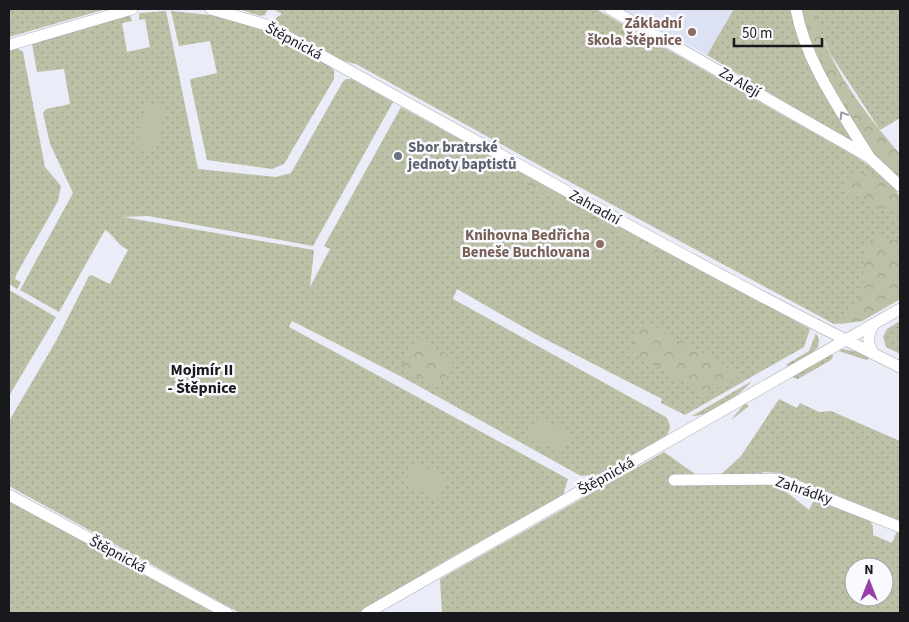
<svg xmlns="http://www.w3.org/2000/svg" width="909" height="622" font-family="'Source Sans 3',sans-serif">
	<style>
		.built { fill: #dce2f3 }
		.grass { fill: url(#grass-dots); fill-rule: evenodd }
		.forest { fill: url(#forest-crowns) }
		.pitch { fill: #bcc0a6 }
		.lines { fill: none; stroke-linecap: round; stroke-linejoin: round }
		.street-casing { stroke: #abaeb7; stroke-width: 12 }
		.street { stroke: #fff; stroke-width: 11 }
		.oneway { stroke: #979899 }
		.education-dot { fill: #8d6e63; stroke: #f9fafe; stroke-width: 2 }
		.worship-dot { fill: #6b7280; stroke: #f9fafe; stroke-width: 2 }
		.labels { text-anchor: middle; stroke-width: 5; stroke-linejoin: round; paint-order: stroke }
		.education-label { font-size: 15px; font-weight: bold; fill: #785e54; stroke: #f9fafe; text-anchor: end }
		.street-label { font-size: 15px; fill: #18191c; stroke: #f9fafe }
		.worship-label { font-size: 15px; font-weight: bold; fill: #5b616d; stroke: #f9fafe; text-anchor: start }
		.neighbourhood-label { font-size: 16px; font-weight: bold; fill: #18191c; stroke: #f9fafe }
	</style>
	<defs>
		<pattern id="grass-dots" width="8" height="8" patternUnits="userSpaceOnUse" patternTransform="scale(1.25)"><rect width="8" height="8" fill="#bcc0a6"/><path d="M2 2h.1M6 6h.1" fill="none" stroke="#a1a48e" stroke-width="1.8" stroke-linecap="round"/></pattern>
		<pattern id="forest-crowns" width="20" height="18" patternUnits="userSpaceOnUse" patternTransform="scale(1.25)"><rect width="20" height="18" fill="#bcc0a6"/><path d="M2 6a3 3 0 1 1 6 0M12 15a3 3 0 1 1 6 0" fill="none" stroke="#a1a48e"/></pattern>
	</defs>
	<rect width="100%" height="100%" fill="#eaedf7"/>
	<polygon class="built" points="620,9 734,9 707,55"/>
	<g class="grass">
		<polygon points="9,9 106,9 9,37"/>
		<polygon points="239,9 268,9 265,15 260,16"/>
		<path d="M273,9h323l259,147c17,11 33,24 45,41v102l-38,22 -28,3 -277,-149 -201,-111 -13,-3 -64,-36 -3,-3v-4l6,-4z"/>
		<path d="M734,9h166v109l-20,12 -49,-75 -11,-24c17,45 48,87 80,123v33l-21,-27 -172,-105z"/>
		<path d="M166,11l32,158 78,8 15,-4 51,-90 4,-4h6l41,23 -80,144 -165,-30 -25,1 191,33 -4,37 20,-38 -6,-3 77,-139 409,222 -6,18 -119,68 -24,-12 1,-4 -123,-63 -82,-47 -4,10 213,118c5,7 5,12 1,18l-66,39 -20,2 -177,-98 -112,-57 -3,6 279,152 -5,16 -116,65 -88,53h-119l-231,-127v-65l47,-80 33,-65 2,-1 19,9 18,-34c-12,-6 -15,-16 -23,-20l-46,82 -39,-22 53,-97 -23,-49 -7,-31 3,-4 24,-5 -6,-35 -27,3 -5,-28 98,-29 2,6 -10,2 5,29 23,-5 -5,-28 -6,1v-7z"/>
		<polygon points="171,11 211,15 258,28 331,67 334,71 334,79 284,164 272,169 207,160 190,81 191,79 217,73 210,41 179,46"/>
		<polygon points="17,48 23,52 45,167 61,186 58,201 16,275 15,279 21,282 17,289 9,284 9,50"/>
		<polygon points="9,290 56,317 9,396"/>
		<polygon points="900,321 900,354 886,347 883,337 887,329"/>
		<polygon points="816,333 819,340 818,347 813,352 787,367 787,364 809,351"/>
		<polygon points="842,349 864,353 870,358 866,360 839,351"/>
		<polygon points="832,353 833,357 831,360 798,379 794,378 793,376"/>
		<path d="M752,381c-11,13 -42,36 -60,35z"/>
		<path d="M779,399l18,9 3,-5 19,9 12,-1 69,30v80l-119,-48 -19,-1 47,38 4,-8 7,-1 50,20 3,5v9l19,8 5,-12 3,2v80h-458l-2,-34 224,-127 31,22 21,5 25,-23zM854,567h30v30h-30z"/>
		<polygon points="745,403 749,406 731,420"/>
		<polygon points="9,499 213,612 214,613 9,613"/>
	</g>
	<g class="forest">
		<path d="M800,9h14c7,48 54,109 86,145v28l-46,-58 -43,-75z"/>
		<path d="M853,173c17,1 42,6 47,26 2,4 0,11 0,16 -19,-6 -35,-16 -53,-24l-3,-10z"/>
		<polygon points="525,174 659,248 659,251 652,253 521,181 521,177"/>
		<path d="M874,235l18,5 8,-1v60l-38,22 -22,3c5,-9 21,-29 22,-37 3,-24 -3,-30 12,-52z"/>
		<polygon points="650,324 734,370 741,376 704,394 629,351 642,325"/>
		<polygon points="417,338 454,359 439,388 401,367"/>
	</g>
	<g class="pitch">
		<polygon points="146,104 166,109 155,152 135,147"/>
		<polygon points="538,417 571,434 561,453 528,436"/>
		<polygon points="416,462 448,480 437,500 405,483"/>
	</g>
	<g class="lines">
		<g class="street-casing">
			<g id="street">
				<path d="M211,9l55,16c211,115 419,236 634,342"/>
				<polyline points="610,9 869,157 900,186"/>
				<path d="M796,9c10,54 44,100 72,146"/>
				<polyline points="9,45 132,9"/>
				<path d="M874,354c-7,-9 -7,-21 0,-30"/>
				<polyline points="674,480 779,479 900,527"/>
				<polyline points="9,495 227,613"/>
				<polyline points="367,613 900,309"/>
			</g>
		</g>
		<use href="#street" class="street"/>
	</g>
	<defs><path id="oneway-chevron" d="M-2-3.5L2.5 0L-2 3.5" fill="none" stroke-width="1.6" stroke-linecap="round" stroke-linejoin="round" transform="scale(1.25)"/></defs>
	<use class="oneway" href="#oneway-chevron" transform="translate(843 115) rotate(-121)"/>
	<g class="education-dot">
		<circle cx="692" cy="32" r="5"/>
		<circle cx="600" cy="244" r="5"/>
	</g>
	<circle class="worship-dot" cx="398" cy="156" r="5"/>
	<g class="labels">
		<g class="education-label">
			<text x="682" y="28">Základní<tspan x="682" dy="17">škola Štěpnice</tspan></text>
			<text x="590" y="240">Knihovna Bedřicha<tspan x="590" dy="17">Beneše Buchlovana</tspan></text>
		</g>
		<g class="street-label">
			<text transform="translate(294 41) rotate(28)" y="5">Štěpnická</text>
			<text transform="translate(740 82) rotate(30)" y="5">Za Alejí</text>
			<text transform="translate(595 207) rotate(29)" y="5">Zahradní</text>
			<text transform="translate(606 476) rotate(-29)" y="5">Štěpnická</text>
			<text transform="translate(804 490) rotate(19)" y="5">Zahrádky</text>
			<text transform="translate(118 554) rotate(28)" y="5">Štěpnická</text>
		</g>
		<g class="worship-label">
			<text x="408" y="152">Sbor bratrské<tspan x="408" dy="17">jednoty baptistů</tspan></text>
		</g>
		<g class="neighbourhood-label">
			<text x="202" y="375">Mojmír II<tspan x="202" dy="18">- Štěpnice</tspan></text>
		</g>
	</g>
	<rect width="909" height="622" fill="none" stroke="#18191c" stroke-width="20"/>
	<g transform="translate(869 582)"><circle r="24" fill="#f9fafe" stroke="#9fa0a4"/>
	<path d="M0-4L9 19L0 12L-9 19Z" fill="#983ea9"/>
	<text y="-8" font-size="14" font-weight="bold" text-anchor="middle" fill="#18191c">N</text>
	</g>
	<path d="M734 38v8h88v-8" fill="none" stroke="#18191c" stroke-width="2.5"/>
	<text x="742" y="38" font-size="15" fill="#18191c" stroke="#f9fafe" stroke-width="4" paint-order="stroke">50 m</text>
</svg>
